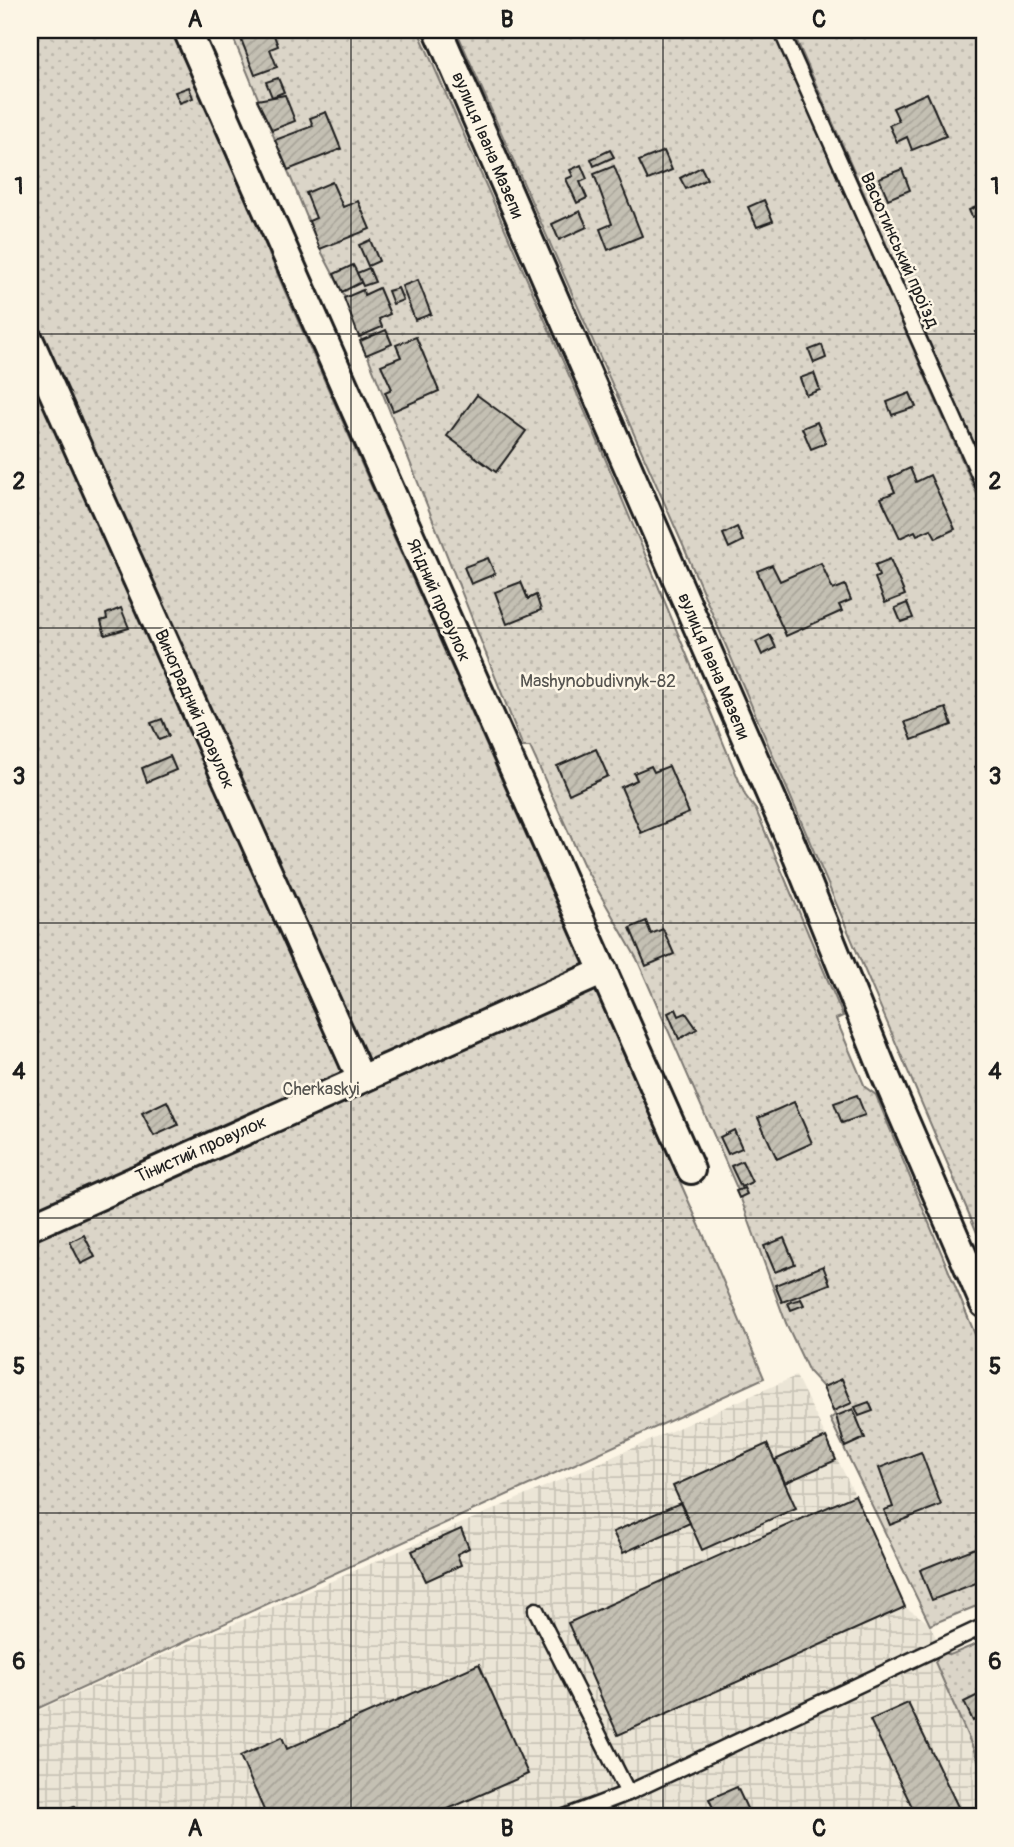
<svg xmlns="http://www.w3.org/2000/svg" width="1014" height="1847" font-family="Pangolin,sans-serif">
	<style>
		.industrial { fill: url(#industrial-grid) }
		.garden { fill: url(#garden-dots); stroke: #7c7872; stroke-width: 2 }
		.building { fill: url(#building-hatch); stroke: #1c1c1c; stroke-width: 2 }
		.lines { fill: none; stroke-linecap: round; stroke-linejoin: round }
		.lane-casing { stroke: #1c1c1c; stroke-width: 19 }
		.street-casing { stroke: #1c1c1c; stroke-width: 32 }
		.lane { stroke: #fcf5e5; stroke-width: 14 }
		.street { stroke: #fcf5e5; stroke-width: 26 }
		.grid { fill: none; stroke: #1c1c1c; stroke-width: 2; stroke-opacity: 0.55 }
		.labels { text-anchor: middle; stroke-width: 5; stroke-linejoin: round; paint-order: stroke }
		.street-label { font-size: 18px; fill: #1c1c1c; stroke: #fcf5e5 }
		.park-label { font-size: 18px; fill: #555450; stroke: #fcf5e5 }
		.neatline { fill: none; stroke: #1c1c1c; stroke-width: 2.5 }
		.grid-label { font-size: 23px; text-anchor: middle; font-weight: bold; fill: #1c1c1c }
	</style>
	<defs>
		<pattern id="industrial-grid" width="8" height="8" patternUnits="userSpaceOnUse" patternTransform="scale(1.75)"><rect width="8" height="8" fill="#ebe5d6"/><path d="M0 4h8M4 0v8" fill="none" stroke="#c9c4b7"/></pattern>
		<pattern id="garden-dots" width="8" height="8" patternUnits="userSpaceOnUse" patternTransform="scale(1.75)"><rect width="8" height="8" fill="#dbd5c8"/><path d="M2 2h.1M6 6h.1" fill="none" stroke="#bbb6ab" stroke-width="1.8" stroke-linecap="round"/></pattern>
		<pattern id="building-hatch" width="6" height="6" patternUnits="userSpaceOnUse" patternTransform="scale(1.75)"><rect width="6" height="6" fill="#c4c0b3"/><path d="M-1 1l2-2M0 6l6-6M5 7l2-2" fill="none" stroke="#a8a499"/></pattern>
	</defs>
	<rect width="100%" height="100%" fill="#fcf5e5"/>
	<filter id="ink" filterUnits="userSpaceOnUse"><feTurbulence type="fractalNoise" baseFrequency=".0143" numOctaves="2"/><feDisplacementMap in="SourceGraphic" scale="14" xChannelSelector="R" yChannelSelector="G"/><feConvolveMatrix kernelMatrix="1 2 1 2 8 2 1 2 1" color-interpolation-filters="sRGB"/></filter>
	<g filter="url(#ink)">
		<polygon class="industrial" points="796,1376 855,1495 905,1607 929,1623 942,1651 984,1770 984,1817 30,1817 30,1714"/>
		<g class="garden">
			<polygon points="30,30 175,30 284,289 704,1236 764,1378 30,1712"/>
			<polygon points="230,30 418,30 600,446 745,795 756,810 843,1016 836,1019 865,1087 876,1095 984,1356 984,1603 930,1625 830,1419 835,1415 823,1387 809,1372 786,1323 737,1188 637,959 584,866 530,747 523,747 342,291 320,249"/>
			<polygon points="456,30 773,30 984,510 984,1249 682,543"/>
			<polygon points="792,30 984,30 984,466"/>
			<polygon points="984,1641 984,1770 983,1771 935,1662 942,1651 950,1655"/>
		</g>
		<g class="building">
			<polygon points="232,30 272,30 278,46 270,49 277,67 255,75 239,34 234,35"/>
			<polygon points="30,68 37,84 30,87"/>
			<polygon points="278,78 284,92 272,97 266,82"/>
			<polygon points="189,87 193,98 180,103 175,92"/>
			<polygon points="927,93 946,136 912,150 907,137 897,142 889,125 899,121 893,108"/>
			<polygon points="285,95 295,121 272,130 257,100"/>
			<polygon points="326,112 341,149 288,170 275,140 313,126 310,118"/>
			<polygon points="610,150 614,157 594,166 591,159"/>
			<polygon points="664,151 672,170 648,180 639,161"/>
			<polygon points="581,165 587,179 580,182 587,198 577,203 566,179 573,176 570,170"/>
			<polygon points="614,166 642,236 608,250 600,229 612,224 594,174"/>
			<polygon points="701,167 707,179 686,189 680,178"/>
			<polygon points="902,169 910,190 888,199 879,178"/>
			<polygon points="332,182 343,207 358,201 370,229 320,249 309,221 316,218 306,193"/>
			<polygon points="764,200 773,221 757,227 748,207"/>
			<polygon points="978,206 981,214 972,217 969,210"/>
			<polygon points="580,211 587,227 559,240 552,224"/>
			<polygon points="370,240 379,261 368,266 359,245"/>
			<polygon points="353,265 362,282 342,292 334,274"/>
			<polygon points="369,268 375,282 363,286 357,273"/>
			<polygon points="418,280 431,314 415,320 402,286"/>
			<polygon points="379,288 390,314 379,319 382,327 359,337 344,298 363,290 364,295"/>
			<polygon points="398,288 403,300 393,304 388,291"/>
			<polygon points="984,328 984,350 976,332"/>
			<polygon points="386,330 392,344 366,355 360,341"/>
			<polygon points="416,337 439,391 393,411 385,392 392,389 381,365 401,357 396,345"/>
			<polygon points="822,345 826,358 814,363 809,350"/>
			<polygon points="814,373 820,390 806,395 800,378"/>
			<polygon points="910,393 916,407 892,415 887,402"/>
			<polygon points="477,395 526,431 496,472 447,436"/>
			<polygon points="817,422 826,443 811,449 802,428"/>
			<polygon points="910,468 916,482 930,475 955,529 936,538 931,529 917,535 915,531 900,538 881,498 895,492 889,478"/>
			<polygon points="737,527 743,541 729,548 723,534"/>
			<polygon points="488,558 495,574 471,584 464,567"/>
			<polygon points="890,559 905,595 885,603 875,578 879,576 875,565"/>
			<polygon points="821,563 833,590 845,585 851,600 839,605 842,611 786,636 757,571 772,565 780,581"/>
			<polygon points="521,582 528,599 536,595 541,610 507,624 495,592"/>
			<polygon points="907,603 913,618 901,622 895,608"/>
			<polygon points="121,608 129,628 105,635 101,621 107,619 106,614"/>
			<polygon points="770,635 776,648 762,655 756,642"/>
			<polygon points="946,708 952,725 912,740 905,722"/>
			<polygon points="162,719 169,736 159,740 151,723"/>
			<polygon points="596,749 608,776 569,794 557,766"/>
			<polygon points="170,756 176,770 147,782 142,768"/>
			<polygon points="984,762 984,786 975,767"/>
			<polygon points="651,766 654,772 669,766 689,813 641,833 621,787 637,780 634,773"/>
			<polygon points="646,921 651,934 663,929 674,954 646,966 630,928"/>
			<polygon points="676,1009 679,1016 686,1013 697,1029 679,1039 668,1013"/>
			<polygon points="857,1095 865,1115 842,1123 834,1103"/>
			<polygon points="167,1101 178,1125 154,1136 142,1113"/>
			<polygon points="794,1102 812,1143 777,1159 758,1118"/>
			<polygon points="734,1130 742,1148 728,1154 720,1137"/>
			<polygon points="742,1161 752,1182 741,1187 731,1166"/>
			<polygon points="744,1188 747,1194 739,1198 736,1191"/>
			<polygon points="84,1235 95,1257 81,1264 70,1242"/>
			<polygon points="784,1238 795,1264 775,1272 764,1246"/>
			<polygon points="823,1266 830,1284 782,1302 775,1285"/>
			<polygon points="801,1299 804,1305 791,1310 788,1303"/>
			<polygon points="842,1379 852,1403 833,1411 823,1387"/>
			<polygon points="869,1402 873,1411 859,1416 855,1407"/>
			<polygon points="853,1409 865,1438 845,1447 836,1416"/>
			<polygon points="826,1437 836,1460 785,1483 775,1460"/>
			<polygon points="767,1444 796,1508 702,1550 673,1486"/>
			<polygon points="921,1452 941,1505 890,1525 884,1510 893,1507 879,1468"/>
			<polygon points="855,1495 905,1607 618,1735 568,1623"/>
			<polygon points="680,1503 690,1523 623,1553 613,1532"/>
			<polygon points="461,1529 469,1548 457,1554 461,1565 426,1581 412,1551"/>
			<polygon points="975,1548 984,1580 932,1600 920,1570"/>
			<polygon points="479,1664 528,1774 430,1817 267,1817 240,1756 282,1737 287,1749"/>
			<polygon points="984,1692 984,1715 973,1721 964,1702"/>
			<polygon points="908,1703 963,1817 917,1817 870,1720"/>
			<polygon points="737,1787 751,1817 717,1817 709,1799"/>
			<polygon points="74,1806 79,1817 47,1817"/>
		</g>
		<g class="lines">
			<g class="lane-casing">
				<g id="lane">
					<polyline points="781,30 984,486"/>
					<polyline points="536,1610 628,1793"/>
					<polyline points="565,1817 628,1793 984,1626"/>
				</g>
			</g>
			<g class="street-casing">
				<g id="street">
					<polyline points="187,30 691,1170"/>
					<polyline points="438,30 793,847 884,1072 984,1304"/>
					<polyline points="30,341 360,1077"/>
					<polyline points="30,1227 604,971"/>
				</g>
			</g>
			<use href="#lane" class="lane"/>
			<use href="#street" class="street"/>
		</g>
	</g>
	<path class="grid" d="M351,30v1787M663,30v1787M30,334h954M30,628h954M30,923h954M30,1218h954M30,1513h954"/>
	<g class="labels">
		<g class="street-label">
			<text transform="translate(488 145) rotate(67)" y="6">вулиця Івана Мазепи</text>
			<text transform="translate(900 250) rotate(66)" y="6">Васютинський проїзд</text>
			<text transform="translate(439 600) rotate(66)" y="6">Ягідний провулок</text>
			<text transform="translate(714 666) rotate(67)" y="6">вулиця Івана Мазепи</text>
			<text transform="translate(195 709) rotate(66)" y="6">Виноградний провулок</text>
			<text transform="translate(201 1149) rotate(-24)" y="6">Тінистий провулок</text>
		</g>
		<g class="park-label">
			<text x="598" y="687">Mashynobudivnyk-82</text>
			<text x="321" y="1095">Cherkaskyi</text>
		</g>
	</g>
	<rect width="1014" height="1847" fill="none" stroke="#fcf5e5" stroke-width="77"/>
	<rect x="38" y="38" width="938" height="1770" class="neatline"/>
	<g class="grid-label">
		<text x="195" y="27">A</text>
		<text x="507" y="27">B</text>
		<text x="819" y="27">C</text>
		<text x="19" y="194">1</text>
		<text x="995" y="194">1</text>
		<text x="19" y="489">2</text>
		<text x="995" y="489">2</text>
		<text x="19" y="784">3</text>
		<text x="995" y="784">3</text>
		<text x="19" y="1079">4</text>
		<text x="995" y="1079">4</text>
		<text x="19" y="1374">5</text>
		<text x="995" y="1374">5</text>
		<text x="19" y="1669">6</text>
		<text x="995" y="1669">6</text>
		<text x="195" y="1836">A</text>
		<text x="507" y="1836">B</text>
		<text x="819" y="1836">C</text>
	</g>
</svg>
